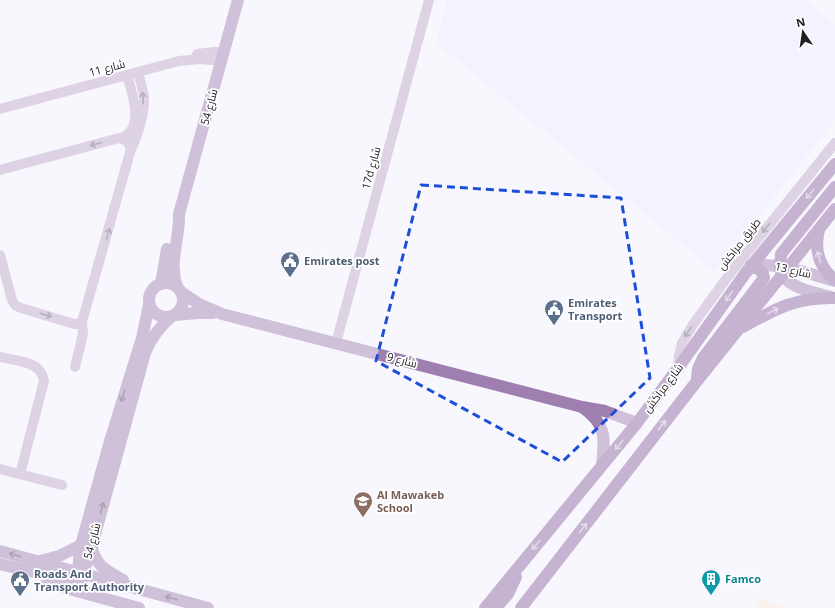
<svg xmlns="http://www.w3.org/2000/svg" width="835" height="608" font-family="'Open Sans',Cairo,sans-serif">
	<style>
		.commercial { fill: #fde9da }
		.built { fill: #edecfe }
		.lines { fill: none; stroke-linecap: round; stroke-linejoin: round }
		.street { stroke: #bca6c8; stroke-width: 10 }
		.secondary { stroke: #9f7eb0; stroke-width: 12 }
		.primary { stroke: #8a619e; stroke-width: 12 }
		.oneway { stroke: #665c6d }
		.oneway2 { stroke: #cab8d3 }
		.oneway3 { stroke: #4c4154 }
		.marked { fill: none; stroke: #1d4ed8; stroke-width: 3; stroke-dasharray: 8 5; stroke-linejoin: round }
		.labels { text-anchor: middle; stroke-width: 3.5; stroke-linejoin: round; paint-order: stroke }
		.street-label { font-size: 11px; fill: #202023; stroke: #fff }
		.service-label { font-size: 11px; font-weight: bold; fill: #4e5e75; stroke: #fff; text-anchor: start }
		.education-label { font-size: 11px; font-weight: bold; fill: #785e54; stroke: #fff; text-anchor: start }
		.culture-label { font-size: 11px; font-weight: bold; fill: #0d838f; stroke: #fff; text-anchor: start }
	</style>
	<rect width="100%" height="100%" fill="#f7f7fd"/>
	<polygon class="commercial" points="758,599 791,608 756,608"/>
	<polygon class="built" points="447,0 805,0 835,24 835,120 715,271 436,43"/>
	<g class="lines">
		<g class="street">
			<polyline points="197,54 214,52 224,52"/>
			<polyline points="0,109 179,61 200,59 221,61"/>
			<path d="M123,138c22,-12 9,-44 4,-63"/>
			<path d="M131,149c7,-13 14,-37 13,-52 -1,-8 -4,-17 -6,-25"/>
			<polyline points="0,170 119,138 127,141 131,149 82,322 77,324 74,324 21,308 15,305 12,300 0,255"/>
			<polyline points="336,343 429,0"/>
			<path d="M0,357c10,2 31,5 38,12 4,3 5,7 6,12l-24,93"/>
			<polyline points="75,367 83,334 82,322"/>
			<polyline points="678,368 679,355 682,343 694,323 732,271 835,143"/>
			<polyline points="0,469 62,485"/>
		</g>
		<g class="secondary">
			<path d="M751,265c29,-2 56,8 84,16"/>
			<path d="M782,276c14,14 31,16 49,21"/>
			<circle cx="166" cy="300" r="17"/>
			<polyline points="161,284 167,249"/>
			<path d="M177,287c-9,-26 3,-47 2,-73l59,-214"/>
			<polyline points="181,292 199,304 222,314 582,407 605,411 637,423"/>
			<polyline points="175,315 197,313 213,313"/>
			<path d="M582,407c25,17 23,32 20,58"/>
			<path d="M91,545c5,22 15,25 32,35"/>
			<polyline points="0,551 208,608"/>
			<polyline points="40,561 59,556 81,545"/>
			<path d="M0,564l63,15c13,0 21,-8 25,-19l57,-207c6,-15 14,-26 27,-37"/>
			<polyline points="47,583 139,608"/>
			<path d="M88,594c-12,-14 -10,-33 -7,-49l29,-104 32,-103 7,-33"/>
		</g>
		<g class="primary">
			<path d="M819,230c-5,20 0,37 16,50"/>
			<polyline points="782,276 780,266 781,254 835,187"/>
			<path d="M743,327c32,-18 53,-30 92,-29"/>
			<polyline points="697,378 698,369 703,358 764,278 763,274 758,268 751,268 747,271"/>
			<polyline points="485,608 637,423 678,368 747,271 835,164"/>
			<polyline points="496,608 508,594 516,577"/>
			<polyline points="521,608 697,381 835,209"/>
		</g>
	</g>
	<defs><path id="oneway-shaft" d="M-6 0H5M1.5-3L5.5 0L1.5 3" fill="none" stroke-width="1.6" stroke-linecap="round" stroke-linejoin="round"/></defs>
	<g class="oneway">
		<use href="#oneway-shaft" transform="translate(143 98) rotate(-92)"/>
		<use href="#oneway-shaft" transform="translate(96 144) rotate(165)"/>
		<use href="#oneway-shaft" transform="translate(766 228) rotate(129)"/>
		<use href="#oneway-shaft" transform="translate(108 234) rotate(-74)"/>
		<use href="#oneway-shaft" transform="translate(46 315) rotate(16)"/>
		<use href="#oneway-shaft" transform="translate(688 332) rotate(123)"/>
	</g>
	<g class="oneway2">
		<use href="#oneway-shaft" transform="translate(810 194) rotate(129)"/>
		<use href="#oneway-shaft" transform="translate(819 257) rotate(-106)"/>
		<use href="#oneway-shaft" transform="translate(729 296) rotate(125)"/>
		<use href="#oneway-shaft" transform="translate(773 311) rotate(-26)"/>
		<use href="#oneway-shaft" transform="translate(662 425) rotate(-52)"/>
		<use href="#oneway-shaft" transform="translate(619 445) rotate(129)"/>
		<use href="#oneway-shaft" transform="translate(583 528) rotate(-52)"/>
		<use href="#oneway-shaft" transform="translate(536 545) rotate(130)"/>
	</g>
	<g class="oneway3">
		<use href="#oneway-shaft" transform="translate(123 396) rotate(107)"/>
		<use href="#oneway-shaft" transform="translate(102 508) rotate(-75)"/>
		<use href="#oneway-shaft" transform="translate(15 555) rotate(-165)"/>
		<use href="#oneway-shaft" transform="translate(171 598) rotate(-165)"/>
	</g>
	<path d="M0 0H835V608H0ZM421,185l200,13 29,180 -88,84 -186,-101z" fill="#f7f7fd" fill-opacity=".55" fill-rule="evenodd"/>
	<path class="marked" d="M421,185l200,13 29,180 -88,84 -186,-101z"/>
	<defs>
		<g id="civic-pin" transform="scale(1)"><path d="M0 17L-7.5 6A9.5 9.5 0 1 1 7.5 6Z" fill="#5c6f8a" stroke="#fff"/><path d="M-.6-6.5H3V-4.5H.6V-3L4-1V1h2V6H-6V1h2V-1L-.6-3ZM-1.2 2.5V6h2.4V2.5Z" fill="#fff"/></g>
		<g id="school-pin" transform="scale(1)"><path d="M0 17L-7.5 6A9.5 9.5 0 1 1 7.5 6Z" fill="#8d6e63" stroke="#fff"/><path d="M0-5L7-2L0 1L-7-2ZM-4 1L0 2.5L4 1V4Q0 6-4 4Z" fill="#fff"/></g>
		<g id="building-pin" transform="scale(1)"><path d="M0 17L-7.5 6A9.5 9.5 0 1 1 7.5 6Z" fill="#0f9aa8" stroke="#fff"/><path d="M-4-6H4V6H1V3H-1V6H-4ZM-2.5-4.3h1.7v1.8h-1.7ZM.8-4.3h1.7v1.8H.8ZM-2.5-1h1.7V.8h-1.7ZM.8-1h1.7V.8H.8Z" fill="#fff"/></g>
	</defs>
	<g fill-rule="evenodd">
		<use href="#civic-pin" x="290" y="261"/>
		<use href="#civic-pin" x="554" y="309"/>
		<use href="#school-pin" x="363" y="501"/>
		<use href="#building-pin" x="711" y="579"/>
		<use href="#civic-pin" x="20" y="580"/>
	</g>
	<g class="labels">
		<g class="street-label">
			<text transform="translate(107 68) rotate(-15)" y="4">شارع 11</text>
			<text transform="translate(209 107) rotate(-75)" y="4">شارع 54</text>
			<text transform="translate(371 168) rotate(-75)" y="4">17d شارع</text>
			<text transform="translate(739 244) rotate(-52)" y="4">طريق مراكش</text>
			<text transform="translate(793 270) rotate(13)" y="4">شارع 13</text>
			<text transform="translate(402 360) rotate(15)" y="4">شارع 9</text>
			<text transform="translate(663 388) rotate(-53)" y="4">شارع مراكش</text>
			<text transform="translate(92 541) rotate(-75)" y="4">شارع 54</text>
		</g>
		<g class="service-label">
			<text x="304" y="265">Emirates post</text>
			<text x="568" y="307">Emirates<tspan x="568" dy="13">Transport</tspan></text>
			<text x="34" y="578">Roads And<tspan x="34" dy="13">Transport Authority</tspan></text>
		</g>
		<g class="education-label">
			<text x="377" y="499">Al Mawakeb<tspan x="377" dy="13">School</tspan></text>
		</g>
		<g class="culture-label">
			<text x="725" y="583">Famco</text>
		</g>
	</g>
	<g transform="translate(803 32) rotate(347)" stroke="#ffffff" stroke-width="3" paint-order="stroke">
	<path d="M0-3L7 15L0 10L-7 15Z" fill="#202023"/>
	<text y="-6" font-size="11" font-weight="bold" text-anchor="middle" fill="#202023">N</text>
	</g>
</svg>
